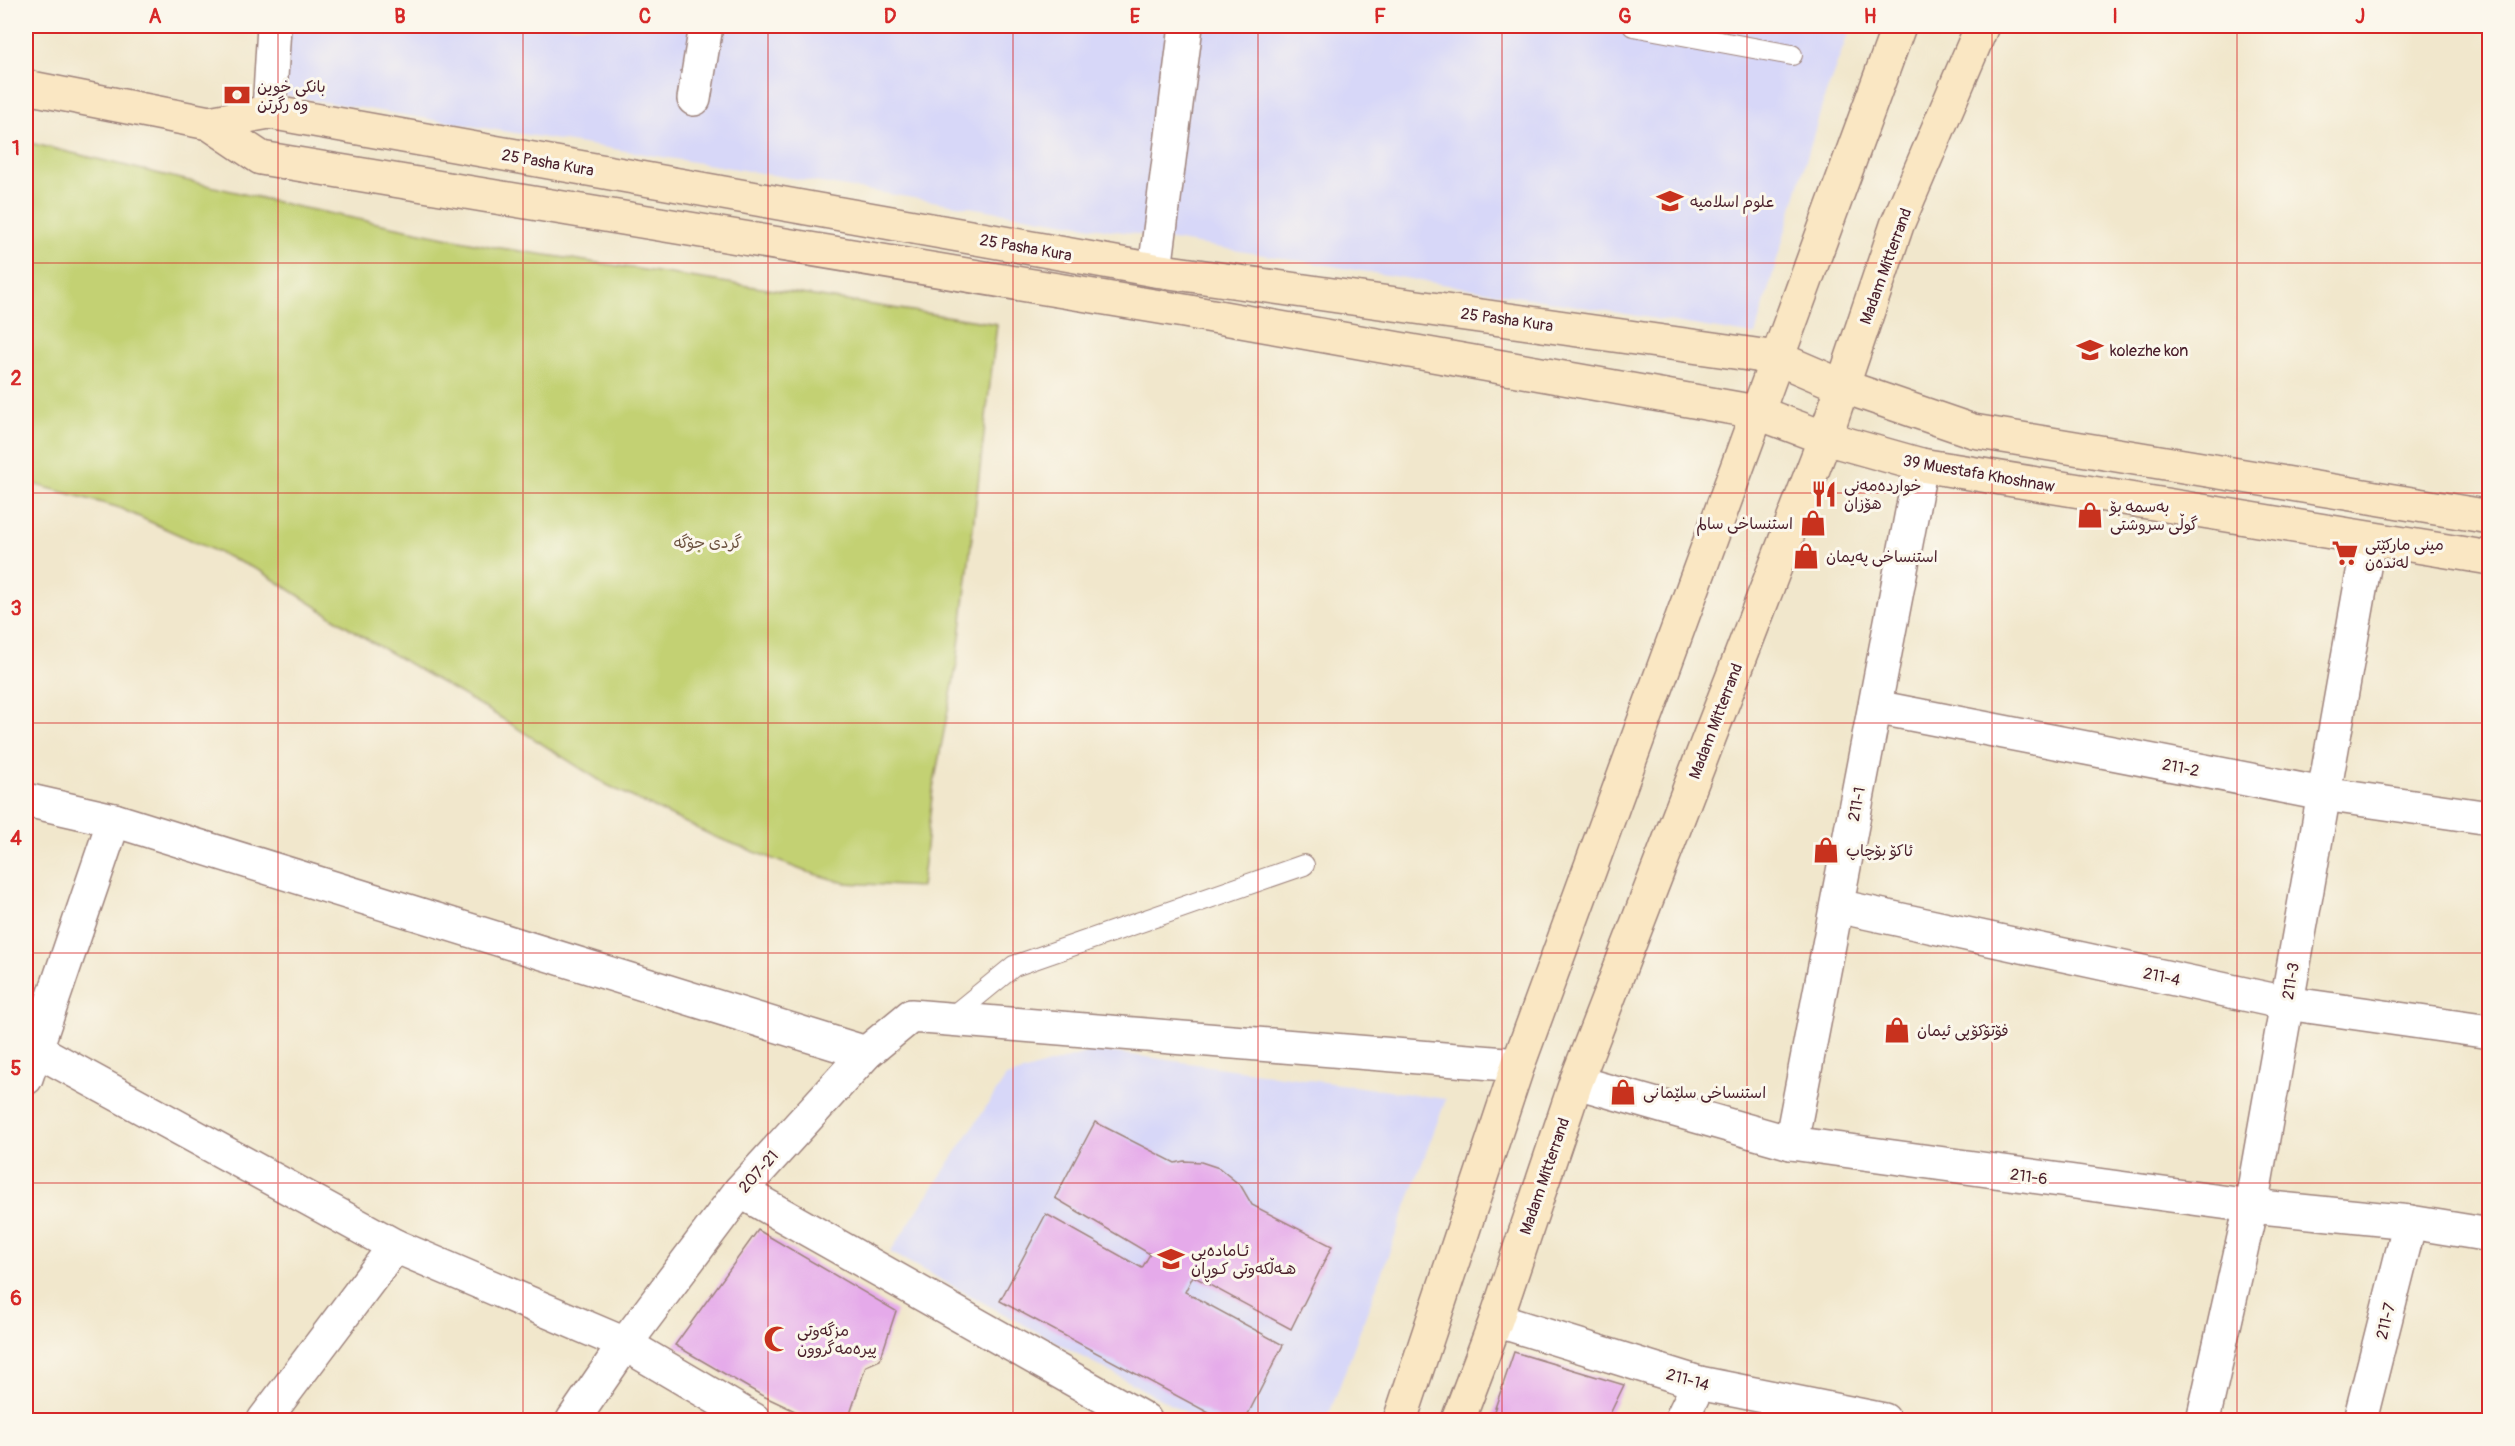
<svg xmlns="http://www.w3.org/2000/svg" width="2515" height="1446" font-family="Pangolin,'Playpen Sans Arabic',sans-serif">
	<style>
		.built { fill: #d7d7f8 }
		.green { fill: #c3d173; stroke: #86784f; stroke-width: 1.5 }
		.building { fill: #e5aaea }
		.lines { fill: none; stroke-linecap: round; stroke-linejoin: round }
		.lane-casing { stroke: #9e837c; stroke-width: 22 }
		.street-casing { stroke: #9e837c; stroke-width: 36 }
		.secondary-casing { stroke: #9e837c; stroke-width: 36 }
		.lane { stroke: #fff; stroke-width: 20 }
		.street { stroke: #fff; stroke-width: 33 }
		.secondary { stroke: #fae7c3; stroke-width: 33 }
		.grid { fill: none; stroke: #d62828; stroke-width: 1.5; stroke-opacity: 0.55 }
		.labels { text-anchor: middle; stroke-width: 6; stroke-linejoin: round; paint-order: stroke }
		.poi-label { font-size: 16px; fill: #4a1f2b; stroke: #fbf7ec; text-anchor: start }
		.street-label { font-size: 16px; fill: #4a1f2b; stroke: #fbf7ec }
		.park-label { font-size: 16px; fill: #6e5441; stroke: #fbf7ec }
		.neatline { fill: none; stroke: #d62828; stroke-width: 2 }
		.grid-label { font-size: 20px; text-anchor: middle; font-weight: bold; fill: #d62828 }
	</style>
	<rect width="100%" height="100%" fill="#fbf7ec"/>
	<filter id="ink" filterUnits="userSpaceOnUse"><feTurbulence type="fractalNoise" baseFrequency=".0167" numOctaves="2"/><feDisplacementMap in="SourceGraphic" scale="12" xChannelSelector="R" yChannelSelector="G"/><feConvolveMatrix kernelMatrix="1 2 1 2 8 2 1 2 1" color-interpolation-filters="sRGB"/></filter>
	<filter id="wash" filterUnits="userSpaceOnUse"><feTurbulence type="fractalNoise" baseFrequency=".008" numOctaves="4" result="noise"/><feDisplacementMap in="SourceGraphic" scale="24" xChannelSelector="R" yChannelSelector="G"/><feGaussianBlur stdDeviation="1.35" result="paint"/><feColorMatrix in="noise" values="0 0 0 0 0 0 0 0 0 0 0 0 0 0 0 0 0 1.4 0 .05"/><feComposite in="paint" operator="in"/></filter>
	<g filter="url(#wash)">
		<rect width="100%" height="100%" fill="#f1e7cc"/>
		<g class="built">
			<polygon points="275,26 1851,26 1824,99 1755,335 270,93"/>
			<polygon points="1095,1050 1446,1099 1327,1420 1199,1420 890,1252 1006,1077"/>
		</g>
		<polygon class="green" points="26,142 294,206 494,247 997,324 957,663 933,789 921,887 845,883 804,871 713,836 607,785 490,711 370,641 262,572 117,507 26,482"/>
		<g id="blocks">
			<g class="building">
				<polygon points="1095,1122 1175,1163 1184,1161 1201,1162 1219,1168 1241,1186 1252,1205 1332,1246 1291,1329 1193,1276 1185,1292 1283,1345 1245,1420 1222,1420 1000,1301 1046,1214 1142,1268 1150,1254 1055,1198"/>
				<polygon points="758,1230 896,1311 880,1360 866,1366 848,1420 814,1420 761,1395 675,1345"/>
				<polygon points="1514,1352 1624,1385 1607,1420 1491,1420"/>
			</g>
		</g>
	</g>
	<g filter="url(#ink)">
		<use href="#blocks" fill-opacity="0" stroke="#9e837c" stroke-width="1.5"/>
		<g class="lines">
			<g class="lane-casing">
				<g id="lane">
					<polyline points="1633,26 1792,55"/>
					<polyline points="949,1019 1014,966 1304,865"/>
				</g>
			</g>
			<g class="street-casing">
				<g id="street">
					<polyline points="694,99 706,26"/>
					<polyline points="269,112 274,26"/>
					<polyline points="1155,270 1186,26"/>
					<polyline points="1875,707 2323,794 2490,818"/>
					<polyline points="26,800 114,820 866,1053"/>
					<polyline points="1837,906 2286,1003 2490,1032"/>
					<polyline points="35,1049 395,1246 625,1344 754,1420"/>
					<polyline points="26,1078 114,820"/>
					<polyline points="1576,1082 1791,1143 2251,1206 2410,1222 2490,1235"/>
					<polyline points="1791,1143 1921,465"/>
					<polyline points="740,1191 1145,1420"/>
					<polyline points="1496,1320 1699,1383 1884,1420"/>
					<polyline points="264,1420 395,1246"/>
					<polyline points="573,1420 625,1344 740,1191 866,1053 911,1016 1518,1065"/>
					<polyline points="1681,1420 1699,1383"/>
					<polyline points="2203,1420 2251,1206 2369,539"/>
					<polyline points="2360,1420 2410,1222"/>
				</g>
			</g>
			<g class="secondary-casing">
				<g id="secondary">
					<polyline points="26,87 209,123 269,112 1155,270 1777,358 1842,386 1973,431 2490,517"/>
					<polyline points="209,123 261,158 1184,311 1756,412 1825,438 1921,465 2490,558"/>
					<polyline points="1400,1420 1518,1065 1899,26"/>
					<polyline points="1458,1420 1496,1320 1576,1082 1825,438 1897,225 1982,26"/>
				</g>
			</g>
			<use href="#lane" class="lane"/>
			<use href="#street" class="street"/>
			<use href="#secondary" class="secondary"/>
		</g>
	</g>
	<path class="grid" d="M278,26v1394M523,26v1394M768,26v1394M1013,26v1394M1258,26v1394M1502,26v1394M1747,26v1394M1992,26v1394M2237,26v1394M26,263h2464M26,493h2464M26,723h2464M26,953h2464M26,1183h2464"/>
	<defs>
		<g id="bank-bare" transform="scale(2.07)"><path d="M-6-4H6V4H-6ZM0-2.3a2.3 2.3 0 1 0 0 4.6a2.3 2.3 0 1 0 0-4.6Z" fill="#c8321e" stroke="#fbf7ec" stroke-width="2.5" paint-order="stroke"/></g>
		<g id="university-bare" transform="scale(2.07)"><path d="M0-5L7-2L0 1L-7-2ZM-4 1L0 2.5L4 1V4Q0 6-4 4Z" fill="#c8321e" stroke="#fbf7ec" stroke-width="2.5" paint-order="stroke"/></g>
		<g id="restaurant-bare" transform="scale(2.07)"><path d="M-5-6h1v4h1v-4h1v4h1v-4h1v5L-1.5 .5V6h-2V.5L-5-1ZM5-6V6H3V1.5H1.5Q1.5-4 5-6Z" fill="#c8321e" stroke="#fbf7ec" stroke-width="2.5" paint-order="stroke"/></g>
		<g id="shop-bare" transform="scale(2.07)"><path d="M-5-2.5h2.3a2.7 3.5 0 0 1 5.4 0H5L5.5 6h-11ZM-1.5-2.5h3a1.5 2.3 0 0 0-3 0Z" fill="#c8321e" stroke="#fbf7ec" stroke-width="2.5" paint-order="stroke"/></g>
		<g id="supermarket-bare" transform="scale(2.07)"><path d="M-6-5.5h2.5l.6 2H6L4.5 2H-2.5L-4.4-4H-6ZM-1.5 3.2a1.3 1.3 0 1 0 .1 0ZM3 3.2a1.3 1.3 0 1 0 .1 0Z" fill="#c8321e" stroke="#fbf7ec" stroke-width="2.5" paint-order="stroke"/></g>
		<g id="school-bare" transform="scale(2.07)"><path d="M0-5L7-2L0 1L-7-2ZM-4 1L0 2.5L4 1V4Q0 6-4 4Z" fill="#c8321e" stroke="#fbf7ec" stroke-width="2.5" paint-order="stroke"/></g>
		<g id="mosque-bare" transform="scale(2.07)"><path d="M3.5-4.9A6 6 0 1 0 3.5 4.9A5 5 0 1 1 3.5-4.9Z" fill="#c8321e" stroke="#fbf7ec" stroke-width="2.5" paint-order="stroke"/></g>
	</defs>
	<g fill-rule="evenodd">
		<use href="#bank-bare" x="237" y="95"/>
		<use href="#university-bare" x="1670" y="201"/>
		<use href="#university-bare" x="2090" y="350"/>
		<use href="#restaurant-bare" x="1824" y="494"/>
		<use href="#shop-bare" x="2090" y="515"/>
		<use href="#shop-bare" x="1813" y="523"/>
		<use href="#supermarket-bare" x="2345" y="553"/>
		<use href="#shop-bare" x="1806" y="556"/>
		<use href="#shop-bare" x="1826" y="850"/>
		<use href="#shop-bare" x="1897" y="1030"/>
		<use href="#shop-bare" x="1623" y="1092"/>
		<use href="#school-bare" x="1171" y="1259"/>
		<use href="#mosque-bare" x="777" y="1339"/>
	</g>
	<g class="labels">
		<g class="poi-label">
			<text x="257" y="92">بانکی خوین<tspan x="257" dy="18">وه رگرتن</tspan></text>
			<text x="1690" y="207">علوم اسلاميه</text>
			<text x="2110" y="356">kolezhe kon</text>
			<text x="1844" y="491">خواردە‌مە‌نی<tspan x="1844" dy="18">ھۆزان</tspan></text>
			<text x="2110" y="512">بە‌سمە‌ بۆ<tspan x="2110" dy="18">گوڵی سروشتی</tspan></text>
			<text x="1793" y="529" text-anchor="end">استنساخی سالم</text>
			<text x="2365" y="550">مینی ماركێتی<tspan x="2365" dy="18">لە‌ندە‌ن</tspan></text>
			<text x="1826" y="562">استنساخی پە‌یمان</text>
			<text x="1846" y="856">ئاکۆ بۆچاپ</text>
			<text x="1917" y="1036">فۆتۆکۆپی ئیمان</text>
			<text x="1643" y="1098">استنساخی سلێمانی</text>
			<text x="1191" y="1256">ئـامادەیی<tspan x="1191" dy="18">هـەڵکەوتی کـوڕان</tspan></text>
			<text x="797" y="1336">مزگەوتی<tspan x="797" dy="18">پیرەمەگروون</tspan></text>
		</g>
		<g class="street-label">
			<text transform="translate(548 162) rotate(10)" y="6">25 Pasha Kura</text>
			<text transform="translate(1026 247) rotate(10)" y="6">25 Pasha Kura</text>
			<text transform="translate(1885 266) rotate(-70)" y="6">Madam Mitterrand</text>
			<text transform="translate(1507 319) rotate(8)" y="6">25 Pasha Kura</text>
			<text transform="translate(1979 473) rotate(10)" y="6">39 Muestafa Khoshnaw</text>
			<text transform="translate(1715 721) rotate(-69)" y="6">Madam Mitterrand</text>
			<text transform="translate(2181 767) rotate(11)" y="6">211-2</text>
			<text transform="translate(1856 804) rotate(-79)" y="6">211-1</text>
			<text transform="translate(2162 976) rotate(12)" y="6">211-4</text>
			<text transform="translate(2290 981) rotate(-80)" y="6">211-3</text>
			<text transform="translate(758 1171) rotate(-48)" y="6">207-21</text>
			<text transform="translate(1544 1176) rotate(-71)" y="6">Madam Mitterrand</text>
			<text transform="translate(2029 1176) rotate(8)" y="6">211-6</text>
			<text transform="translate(2385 1321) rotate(-76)" y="6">211-7</text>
			<text transform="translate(1688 1379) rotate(16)" y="6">211-14</text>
		</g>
		<g class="park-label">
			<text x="708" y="548">گردی جۆگە</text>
		</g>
	</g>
	<rect width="2515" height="1446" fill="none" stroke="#fbf7ec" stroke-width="66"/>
	<rect x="33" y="33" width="2449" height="1380" class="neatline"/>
	<g class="grid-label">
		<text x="155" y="23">A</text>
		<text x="400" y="23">B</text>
		<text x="645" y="23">C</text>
		<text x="890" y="23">D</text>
		<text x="1135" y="23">E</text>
		<text x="1380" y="23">F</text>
		<text x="1625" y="23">G</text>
		<text x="1870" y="23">H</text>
		<text x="2115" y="23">I</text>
		<text x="2360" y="23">J</text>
		<text x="16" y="155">1</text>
		<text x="16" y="385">2</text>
		<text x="16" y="615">3</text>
		<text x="16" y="845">4</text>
		<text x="16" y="1075">5</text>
		<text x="16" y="1305">6</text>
	</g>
</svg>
